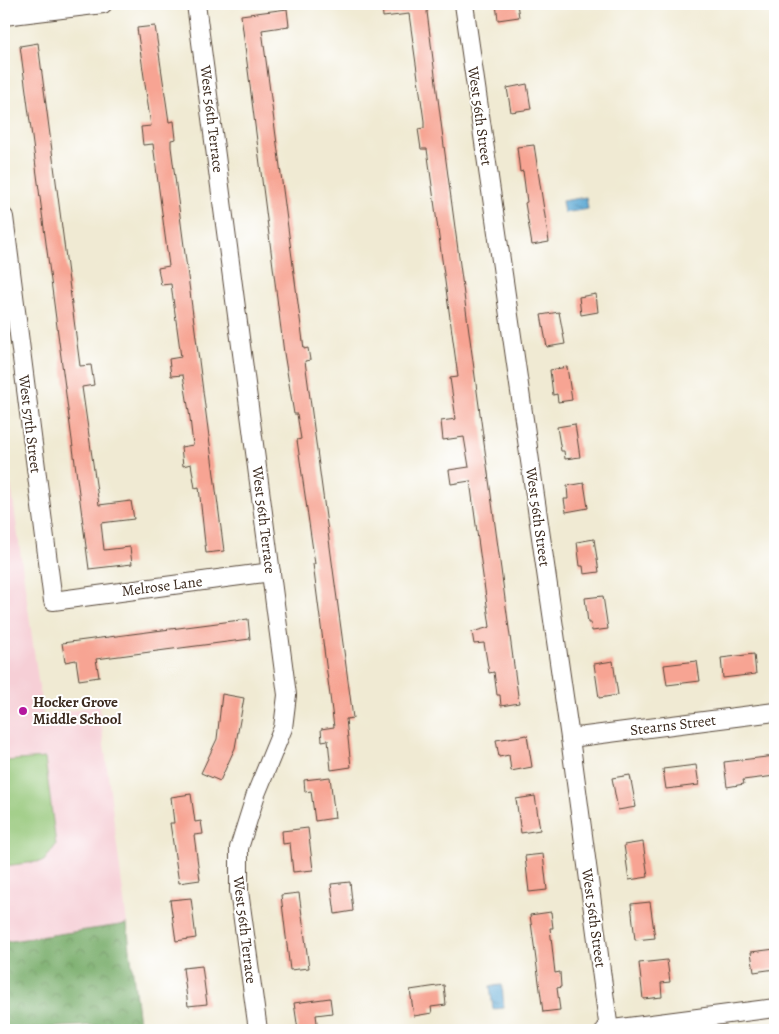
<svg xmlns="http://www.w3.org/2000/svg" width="779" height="1034" font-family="Alegreya,serif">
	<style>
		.built { fill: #f6cfd6 }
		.forest { fill: url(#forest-crowns); stroke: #586a42 }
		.garden { fill: #92c575; stroke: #66784a }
		.water { fill: url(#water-ripples); stroke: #4a6878 }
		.building { fill: #f7a493 }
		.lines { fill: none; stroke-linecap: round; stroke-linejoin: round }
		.minor-casing { stroke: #564739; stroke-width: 20 }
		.minor { stroke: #fff; stroke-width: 18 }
		.poi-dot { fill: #b5179e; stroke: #fff; stroke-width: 2 }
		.labels { text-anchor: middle; stroke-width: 4; stroke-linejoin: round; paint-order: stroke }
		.street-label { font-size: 15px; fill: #3b2a1e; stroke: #fff }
		.poi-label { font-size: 15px; font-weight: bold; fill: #3b2a1e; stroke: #fff; text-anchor: start }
	</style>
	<defs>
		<pattern id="forest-crowns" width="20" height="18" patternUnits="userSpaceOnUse" patternTransform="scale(1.25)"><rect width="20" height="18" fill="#75aa66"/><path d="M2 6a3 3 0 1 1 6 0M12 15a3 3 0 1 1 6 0" fill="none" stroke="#618b53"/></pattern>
		<pattern id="water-ripples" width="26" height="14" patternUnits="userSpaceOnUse" patternTransform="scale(1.25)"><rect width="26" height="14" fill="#5aa7d3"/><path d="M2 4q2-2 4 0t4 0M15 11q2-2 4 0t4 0" fill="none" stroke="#4c88ab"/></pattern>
	</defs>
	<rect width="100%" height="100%" fill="#fff"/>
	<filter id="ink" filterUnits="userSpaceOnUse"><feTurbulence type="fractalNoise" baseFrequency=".02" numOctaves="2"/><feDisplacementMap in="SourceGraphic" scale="10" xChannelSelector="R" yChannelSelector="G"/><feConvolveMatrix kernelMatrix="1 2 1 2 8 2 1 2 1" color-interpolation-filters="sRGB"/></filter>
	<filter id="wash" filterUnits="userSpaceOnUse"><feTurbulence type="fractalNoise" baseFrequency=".0096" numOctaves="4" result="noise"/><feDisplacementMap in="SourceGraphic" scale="20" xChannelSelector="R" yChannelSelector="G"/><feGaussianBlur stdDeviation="1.12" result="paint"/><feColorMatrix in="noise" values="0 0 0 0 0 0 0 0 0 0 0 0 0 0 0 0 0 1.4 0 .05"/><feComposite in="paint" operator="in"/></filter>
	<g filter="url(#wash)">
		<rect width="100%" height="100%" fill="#f0ead3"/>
		<polygon class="built" points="11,485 43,716 99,705 127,924 4,942 4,486"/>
		<polygon class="forest" points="127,924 139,1023 4,1030 4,942"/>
		<polygon class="garden" points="45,758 56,845 44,861 4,866 4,761"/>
		<g class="water">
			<polygon points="586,197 588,209 564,213 562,201"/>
			<polygon points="502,985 504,1008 493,1009 490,986"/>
		</g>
		<g id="blocks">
			<g class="building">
				<polygon points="382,4 429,4 427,12 444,146 519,703 501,706 500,695 497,695 494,672 489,673 484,643 474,644 472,632 490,627 470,481 451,484 449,470 469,467 464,437 443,440 441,421 456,419 450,378 458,377 427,149 421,149 418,129 424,128 424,121 409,14 383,17"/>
				<polygon points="496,4 517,4 519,17 498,20"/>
				<polygon points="287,9 289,26 262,30 304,349 308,348 310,360 305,361 353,718 346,719 351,767 331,770 328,740 322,741 321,729 334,727 313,564 315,564 297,440 301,439 297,414 294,414 284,353 241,15"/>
				<polygon points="155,26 169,122 174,121 176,139 171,140 171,147 224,551 206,553 199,487 195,488 191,464 183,466 181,447 193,445 190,418 183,375 171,376 169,359 181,357 171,284 161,285 158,268 169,266 153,144 143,145 141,127 151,126 137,28"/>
				<polygon points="38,43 80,366 91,365 94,385 82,387 99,505 131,501 134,519 101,523 104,550 130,547 132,564 89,569 20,46"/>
				<polygon points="527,84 531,109 511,112 507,88"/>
				<polygon points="534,145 549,242 532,245 525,203 527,202 523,171 520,172 517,147"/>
				<polygon points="596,294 598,312 581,315 579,297"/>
				<polygon points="559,312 565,344 547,347 541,315"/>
				<polygon points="567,367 572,400 558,402 557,394 553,395 550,370"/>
				<polygon points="575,424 580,457 565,459 564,451 561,451 557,427"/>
				<polygon points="584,483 588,508 566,512 564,499 568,499 567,486"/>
				<polygon points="594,539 599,572 584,574 583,566 580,566 577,542"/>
				<polygon points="603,596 608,629 592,631 591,623 588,623 585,598"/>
				<polygon points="248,619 250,639 96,659 99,677 79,680 76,660 65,662 62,643"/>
				<polygon points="754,654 756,674 723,678 721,658"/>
				<polygon points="613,661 618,695 599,698 594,664"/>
				<polygon points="697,661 700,681 667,685 664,665"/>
				<polygon points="222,694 244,698 235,748 220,781 201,773 217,739"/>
				<polygon points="527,735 532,767 511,771 509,755 499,757 496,740"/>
				<polygon points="775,756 775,776 743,780 744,784 727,787 724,762"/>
				<polygon points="696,765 699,785 666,789 663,769"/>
				<polygon points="630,775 636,807 618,810 612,778"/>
				<polygon points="330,777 335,818 315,821 311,791 305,792 304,780"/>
				<polygon points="191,794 195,822 201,821 203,834 194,835 200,880 179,883 170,823 174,823 171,797"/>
				<polygon points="535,796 540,830 521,833 516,799"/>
				<polygon points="308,828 313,870 293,872 290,843 283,844 282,831"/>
				<polygon points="643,842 648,877 629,880 624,845"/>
				<polygon points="543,854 547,890 529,892 525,856"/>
				<polygon points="350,882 353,911 335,914 331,884"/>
				<polygon points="299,893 309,968 290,970 281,895"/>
				<polygon points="191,898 196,938 176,941 170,900"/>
				<polygon points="650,902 655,938 635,940 631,904"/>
				<polygon points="551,912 553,928 550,928 555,973 560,972 561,987 557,988 560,1010 543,1012 530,915"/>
				<polygon points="775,949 775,969 754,972 751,952"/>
				<polygon points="667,960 670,982 661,983 662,997 643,999 639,963"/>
				<polygon points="202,966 207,1004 188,1006 183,968"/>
				<polygon points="444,985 446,1005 431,1007 432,1013 414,1016 410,990"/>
				<polygon points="330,998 332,1013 316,1015 318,1030 298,1030 294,1003"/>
			</g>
		</g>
	</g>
	<g filter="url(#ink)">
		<use href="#blocks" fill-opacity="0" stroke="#564739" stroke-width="1"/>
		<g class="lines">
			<g class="minor-casing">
				<g id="minor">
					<polyline points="196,4 287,695 283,728 256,794 239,848 239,891 258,1030"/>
					<polyline points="464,4 570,738 609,1030"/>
					<polyline points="4,16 103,4"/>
					<polyline points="4,217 53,601 271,572"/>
					<polyline points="570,738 775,712"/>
					<polyline points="605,1030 775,1008"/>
				</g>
			</g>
			<use href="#minor" class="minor"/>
		</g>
	</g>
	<circle class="poi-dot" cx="23" cy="711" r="5"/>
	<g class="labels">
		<g class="street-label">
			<text transform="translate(480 116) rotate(82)" y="5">West 56th Street</text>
			<text transform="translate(212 119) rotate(83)" y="5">West 56th Terrace</text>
			<text transform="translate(30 424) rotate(83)" y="5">West 57th Street</text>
			<text transform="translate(538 517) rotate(82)" y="5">West 56th Street</text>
			<text transform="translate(264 520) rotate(83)" y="5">West 56th Terrace</text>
			<text transform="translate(162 586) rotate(-7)" y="5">Melrose Lane</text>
			<text transform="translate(673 725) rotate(-7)" y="5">Stearns Street</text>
			<text transform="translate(594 918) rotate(82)" y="5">West 56th Street</text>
			<text transform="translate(245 930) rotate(83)" y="5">West 56th Terrace</text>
		</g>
		<g class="poi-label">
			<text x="33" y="707">Hocker Grove<tspan x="33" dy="17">Middle School</tspan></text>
		</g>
	</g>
	<rect width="779" height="1034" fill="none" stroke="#fff" stroke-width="20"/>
</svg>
